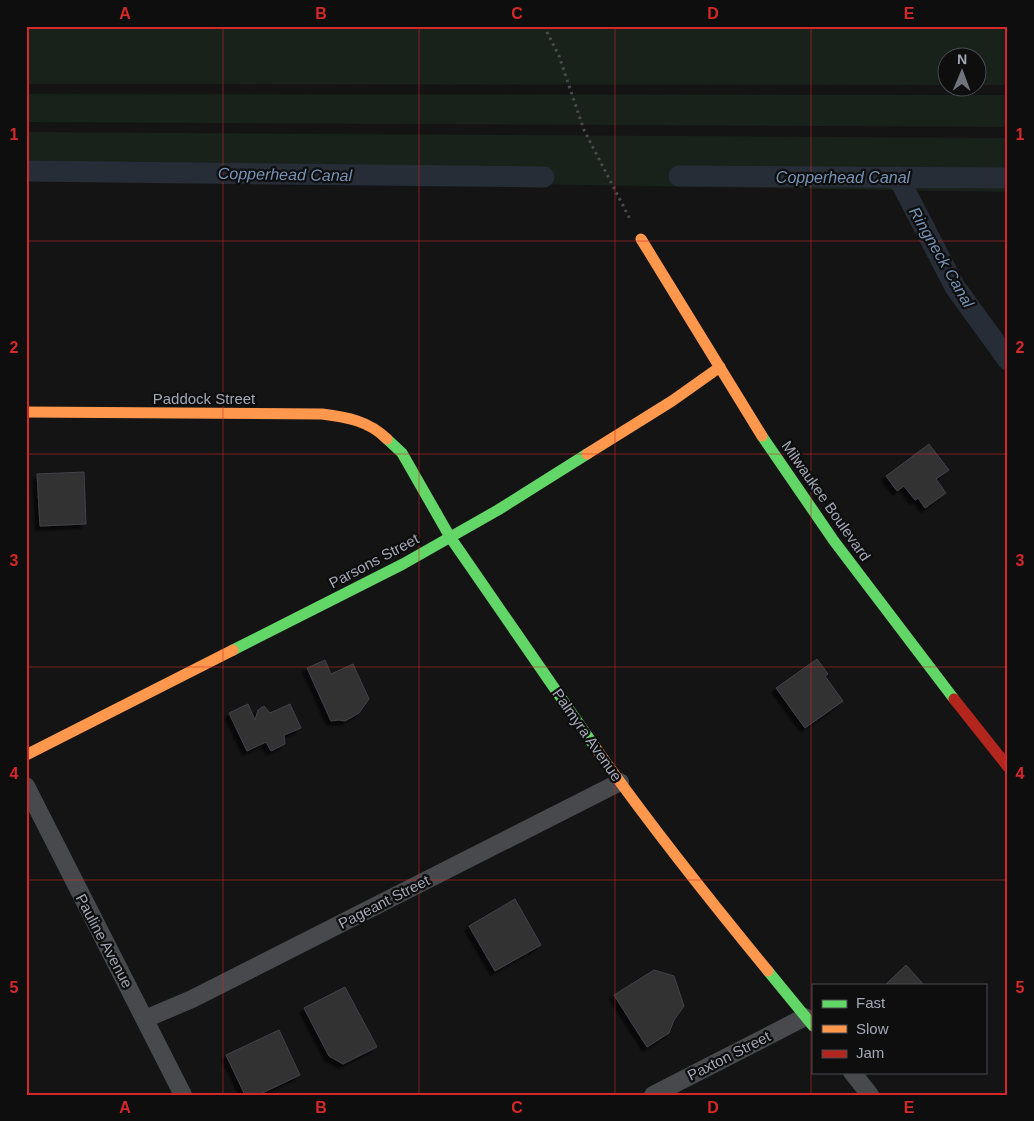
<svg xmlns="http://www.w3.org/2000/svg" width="1034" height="1121" font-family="Helvetica,sans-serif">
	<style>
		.green { fill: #19211b }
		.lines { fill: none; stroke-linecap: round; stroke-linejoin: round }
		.canal { stroke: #262d36; stroke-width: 21 }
		.building { fill: #313133; stroke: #424348; filter: url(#shadow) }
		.path { stroke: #494a4e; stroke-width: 3; stroke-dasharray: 2.5 4; stroke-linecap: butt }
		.street { stroke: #47494d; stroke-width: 18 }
		.fast { stroke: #63d668; stroke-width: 11 }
		.slow { stroke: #ff974d; stroke-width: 11 }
		.jam { stroke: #b3261e; stroke-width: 11 }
		.grid { fill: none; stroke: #d62828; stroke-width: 1; stroke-opacity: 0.55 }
		.labels { text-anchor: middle; stroke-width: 4.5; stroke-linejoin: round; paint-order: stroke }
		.street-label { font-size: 15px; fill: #a3a7b6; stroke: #0e0e0f }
		.water-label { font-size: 16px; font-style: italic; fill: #7692b5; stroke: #0e0e0f }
		.neatline { fill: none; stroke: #d62828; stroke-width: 2 }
		.grid-label { font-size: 16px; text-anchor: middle; font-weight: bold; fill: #d62828 }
	</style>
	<defs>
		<filter id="shadow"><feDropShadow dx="-4.5" dy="4.5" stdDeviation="1" flood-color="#0009"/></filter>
	</defs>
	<rect width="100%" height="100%" fill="#141414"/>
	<g class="green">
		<polygon points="26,26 1008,26 1008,85 977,85 976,58 946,58 946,85 26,84"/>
		<polygon points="26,94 1008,95 1008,127 26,122"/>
		<polygon points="26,132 1008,138 1008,192 26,176"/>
	</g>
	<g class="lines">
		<g class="canal">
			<polyline points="26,171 544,177"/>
			<polyline points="679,176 1008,178"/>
			<polyline points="898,177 955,287 1008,360"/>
		</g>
	</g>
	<g class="building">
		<polygon points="929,444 949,470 936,479 946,493 925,508 918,498 915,500 904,486 897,491 886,476"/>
		<polygon points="84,472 86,524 40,526 37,474"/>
		<polygon points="817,659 828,674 825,676 843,701 805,728 776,688"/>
		<polygon points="325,660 331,674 353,664 369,699 359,713 345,721 339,720 331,721 307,668"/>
		<polygon points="248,704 255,720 258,710 264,706 270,713 290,704 301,728 284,735 285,744 271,751 266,742 247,751 229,713"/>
		<polygon points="515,899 541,945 495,971 469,926"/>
		<polygon points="906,965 924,985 885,985"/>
		<polygon points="654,970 674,976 684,1006 674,1020 669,1033 647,1047 614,995"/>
		<polygon points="345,987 377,1047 343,1064 329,1056 304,1008"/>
		<polygon points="279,1030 300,1075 258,1095 245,1095 226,1055"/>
	</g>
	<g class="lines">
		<polyline class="path" points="544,26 559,56 584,130 631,221"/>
		<g class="street">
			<polyline points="26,786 183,1095"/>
			<polyline points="145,1019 192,999 620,782"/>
			<polyline points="852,1072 870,1095"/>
			<polyline points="653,1095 805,1017"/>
		</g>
		<g class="fast">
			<polyline points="762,436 834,541 954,699"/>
			<polyline points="387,439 402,453 450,537 595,747"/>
			<polyline points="233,650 403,564 498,510 587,454"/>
			<polyline points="768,971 813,1026"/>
		</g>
		<g class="slow">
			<polyline points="641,239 762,436"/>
			<path d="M26,412l296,2c25,3 47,7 65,25"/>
			<polyline points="587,454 672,401 720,367"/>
			<path d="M595,747c54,77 113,151 173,224"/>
			<polyline points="26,755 233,650"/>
		</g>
		<polyline class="jam" points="954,699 1008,767"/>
	</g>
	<path class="grid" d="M223,26v1069M419,26v1069M615,26v1069M811,26v1069M26,241h982M26,454h982M26,667h982M26,880h982"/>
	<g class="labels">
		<g class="street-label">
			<text x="204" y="404">Paddock Street</text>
			<text transform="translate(826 501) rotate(55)" y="5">Milwaukee Boulevard</text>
			<text transform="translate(374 561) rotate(-28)" y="5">Parsons Street</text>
			<text transform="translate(587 735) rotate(55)" y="5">Palmyra Avenue</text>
			<text transform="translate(384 902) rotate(-27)" y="5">Pageant Street</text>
			<text transform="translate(104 941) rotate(62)" y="5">Pauline Avenue</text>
			<text transform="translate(729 1056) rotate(-27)" y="5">Paxton Street</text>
		</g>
		<g class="water-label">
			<text transform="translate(285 174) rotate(1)" y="6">Copperhead Canal</text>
			<text x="843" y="183">Copperhead Canal</text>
			<text transform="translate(942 257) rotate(60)" y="6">Ringneck Canal</text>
		</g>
	</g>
	<rect width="1034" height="1121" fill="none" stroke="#0e0e0f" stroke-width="55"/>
	<rect x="812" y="984" width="175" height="90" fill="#0e0e0f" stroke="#4a4b52"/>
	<rect x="822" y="1000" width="25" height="8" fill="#63d668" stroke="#4a4b52"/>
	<text x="856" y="1008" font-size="15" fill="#a3a7b6">Fast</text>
	<rect x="822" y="1025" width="25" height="8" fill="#ff974d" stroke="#4a4b52"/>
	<text x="856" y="1034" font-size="15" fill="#a3a7b6">Slow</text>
	<rect x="822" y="1050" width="25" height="8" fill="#b3261e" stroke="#4a4b52"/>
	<text x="856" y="1058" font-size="15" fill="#a3a7b6">Jam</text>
	<g transform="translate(962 72) rotate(1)"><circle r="24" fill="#0e0e0f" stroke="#4a4b52"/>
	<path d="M0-4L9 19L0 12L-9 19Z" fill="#71747d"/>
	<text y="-8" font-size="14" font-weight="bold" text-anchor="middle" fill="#a3a7b6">N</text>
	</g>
	<rect x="28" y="28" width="978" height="1066" class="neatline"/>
	<g class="grid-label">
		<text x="125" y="19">A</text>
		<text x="321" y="19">B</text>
		<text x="517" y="19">C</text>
		<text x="713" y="19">D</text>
		<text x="909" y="19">E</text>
		<text x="14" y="140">1</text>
		<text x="1020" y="140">1</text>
		<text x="14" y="353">2</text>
		<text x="1020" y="353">2</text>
		<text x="14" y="566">3</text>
		<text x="1020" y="566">3</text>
		<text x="14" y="779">4</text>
		<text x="1020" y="779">4</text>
		<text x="14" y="993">5</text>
		<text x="1020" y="993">5</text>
		<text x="125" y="1113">A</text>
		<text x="321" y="1113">B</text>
		<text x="517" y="1113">C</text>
		<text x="713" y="1113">D</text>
		<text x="909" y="1113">E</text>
	</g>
</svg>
